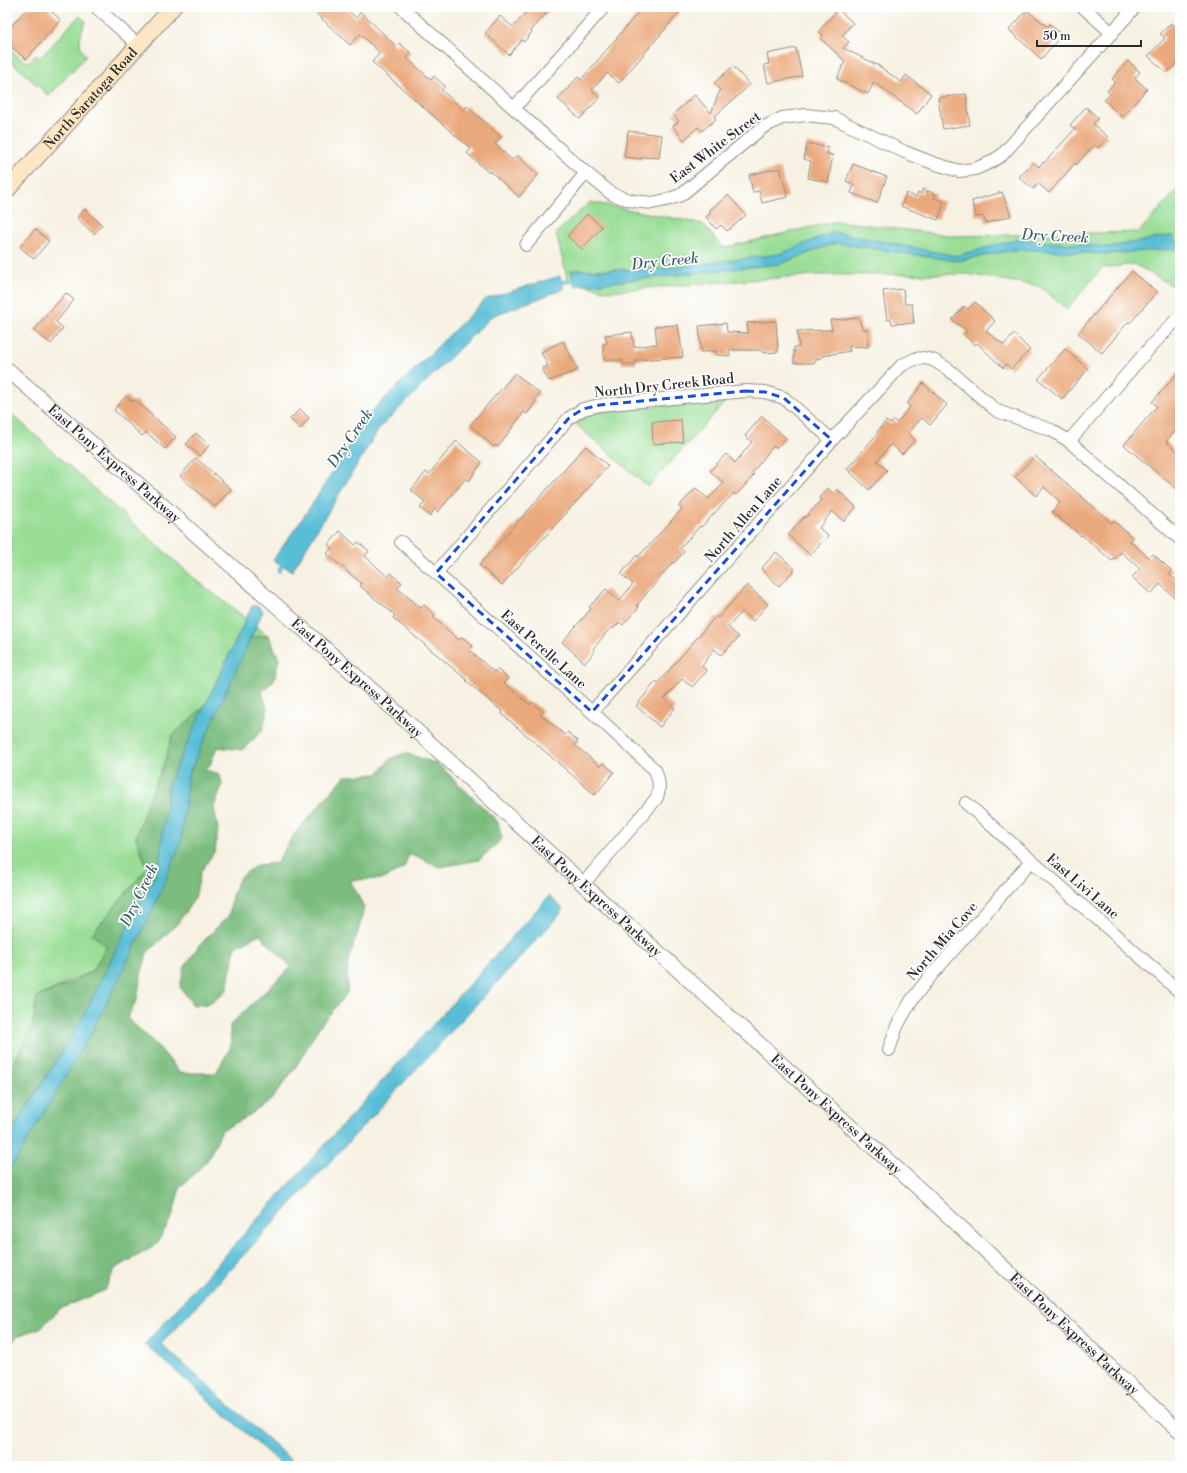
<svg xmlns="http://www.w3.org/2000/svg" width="1187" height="1473" font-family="'Libre Bodoni',serif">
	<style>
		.green { fill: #9ade96; stroke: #628460 }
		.forest { fill: #7bbd7f; stroke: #537455 }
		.water { fill: #58bed5; stroke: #427480 }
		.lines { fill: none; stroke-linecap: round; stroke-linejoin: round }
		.stream { stroke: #58bed5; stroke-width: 4 }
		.building { fill: #eaa97c }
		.minor-casing { stroke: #908e86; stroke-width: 14 }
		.tertiary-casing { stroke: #908e86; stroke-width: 16 }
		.secondary-casing { stroke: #908e86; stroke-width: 18 }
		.minor { stroke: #fff; stroke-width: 12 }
		.tertiary { stroke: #fff; stroke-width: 14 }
		.secondary { stroke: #fce6c4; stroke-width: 16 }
		.marked { fill: none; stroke: #1d4ed8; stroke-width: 3; stroke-dasharray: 8 5; stroke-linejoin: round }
		.labels { text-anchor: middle; stroke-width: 3.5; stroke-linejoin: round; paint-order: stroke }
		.street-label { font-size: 14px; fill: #2b2b2b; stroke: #fff }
		.water-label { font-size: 15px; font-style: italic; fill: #3b5e66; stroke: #fff }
	</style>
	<rect width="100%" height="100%" fill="#fff"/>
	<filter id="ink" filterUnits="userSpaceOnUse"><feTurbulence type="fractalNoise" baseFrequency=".025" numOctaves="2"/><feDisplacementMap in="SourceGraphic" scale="8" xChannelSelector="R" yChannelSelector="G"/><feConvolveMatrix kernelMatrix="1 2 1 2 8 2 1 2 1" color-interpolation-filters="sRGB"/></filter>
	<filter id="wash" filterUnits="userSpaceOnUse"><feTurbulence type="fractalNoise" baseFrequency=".012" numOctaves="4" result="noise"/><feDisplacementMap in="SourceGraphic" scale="16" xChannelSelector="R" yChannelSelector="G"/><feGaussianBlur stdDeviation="0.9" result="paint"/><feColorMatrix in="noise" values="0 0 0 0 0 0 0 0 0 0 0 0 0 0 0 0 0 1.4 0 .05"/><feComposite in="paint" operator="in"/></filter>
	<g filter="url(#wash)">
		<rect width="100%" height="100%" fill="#f6f1e2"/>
		<g class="green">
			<path d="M79,16l7,5c-6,13 -10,23 0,35l-37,40 -42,-38v-12l15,14 6,2 8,-7 4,3z"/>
			<polygon points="1180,187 1180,288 1178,289 1134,264 1102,268 1067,309 1039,286 967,274 815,275 609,291 568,281 556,233 590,202 703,224 723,248 837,221 955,236 1139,232"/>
			<polygon points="723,401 724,403 648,487 576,424 593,412"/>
			<polygon points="7,410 196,580 269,636 246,638 227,690 172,736 165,761 149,799 136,837 147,868 92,934 107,947 92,971 37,997 32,1029 12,1066 7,1072"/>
		</g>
		<polygon class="forest" points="269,636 279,659 274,680 262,692 268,710 262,731 242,750 217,747 210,765 205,770 220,774 222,785 214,807 218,829 215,851 201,871 195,898 177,924 147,953 141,975 137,999 127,1018 159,1047 180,1073 216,1073 231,1046 230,1025 291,967 259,934 235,948 227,990 210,1004 193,1005 180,987 184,968 198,947 229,915 232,896 240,877 257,865 277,863 292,837 345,776 378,774 390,759 405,753 438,764 498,822 502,839 479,860 440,867 409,853 404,868 384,879 350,880 364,907 359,929 348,961 347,993 319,1027 295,1068 271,1100 247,1117 222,1130 207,1161 180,1188 172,1217 156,1245 115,1269 105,1290 60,1309 40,1328 17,1336 7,1351 7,1072 12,1066 32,1029 37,997 71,983 92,971 107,947 92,934 147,868 136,837 149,799 165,761 172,736 198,712 227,690 246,637"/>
		<g class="water">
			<polygon points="834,232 956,256 1018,239 1109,247 1174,235 1176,249 1107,254 1019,249 957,261 835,243 780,264 575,286 571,270 660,269 779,254"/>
			<polygon points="560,276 564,289 492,316 379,429 292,571 273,560 309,509 368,415 486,299"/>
			<polygon points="252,606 258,606 263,611 188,776 181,842 153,909 97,1023 7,1175 7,1139 82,1019 126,929 158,870 169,782"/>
			<polygon points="549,896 564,910 161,1344 298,1466 283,1466 145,1344"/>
		</g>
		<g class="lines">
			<g class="stream">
				<polyline points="1170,245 1180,244"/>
				<polyline points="557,283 578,280"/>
				<polyline points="279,571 285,561"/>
			</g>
		</g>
		<g id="blocks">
			<g class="building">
				<polygon points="28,7 46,7 61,20 26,59 7,43 7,31"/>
				<polygon points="309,7 345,7 356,18 361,12 396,46 399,43 411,53 407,58 431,80 434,76 445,86 441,90 464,110 467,106 501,137 495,144 512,160 517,155 538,175 519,197 490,171 489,173 467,153 471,149 372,62 380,53 360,34 350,45"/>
				<polygon points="531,7 552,7 531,31 532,32 524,42 522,40 509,55 485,33 500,16 513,27"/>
				<polygon points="643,7 684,7 619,83 607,73 592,90 600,97 580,119 558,99 578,77 581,80"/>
				<polygon points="838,9 853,23 842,36 849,42 843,48 879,66 901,82 906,75 931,94 917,114 874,82 868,94 837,79 845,61 820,38 823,35 819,31"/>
				<polygon points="1027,10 1048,27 1050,24 1062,35 1041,59 1009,30"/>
				<polygon points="1171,23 1180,31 1180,59 1167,73 1148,56 1165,38 1160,34"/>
				<polygon points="796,48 802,76 768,83 764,65 769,64 767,54"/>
				<polygon points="1128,61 1140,72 1135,78 1147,89 1122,117 1104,100 1110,94 1107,91 1115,82 1112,79"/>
				<polygon points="733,66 750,85 714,117 716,119 702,131 698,127 684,140 673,126 679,121 673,114 695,95 711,113 720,90 714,83"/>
				<polygon points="966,94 970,125 943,129 938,98"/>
				<polygon points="1086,107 1098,118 1093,124 1108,137 1098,148 1094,145 1076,165 1075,163 1049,193 1038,183 1033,189 1019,177 1033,162 1039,167 1043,162 1044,163 1075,129 1070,125"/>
				<polygon points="628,131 662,135 659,158 642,157 642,159 624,157"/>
				<polygon points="807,143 828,148 827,154 833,155 828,182 808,178 811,161 804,159"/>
				<polygon points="853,164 887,177 877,203 851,193 854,184 846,181"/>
				<polygon points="780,168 788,197 762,203 759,191 753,192 749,175"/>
				<polygon points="922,189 936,194 934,198 944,202 938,220 901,206 906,193 916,197 918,192 922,194"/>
				<polygon points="1002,192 1011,216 986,223 983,216 976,217 972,201"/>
				<polygon points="728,195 746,215 727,231 721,225 716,229 706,217 711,213 709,211"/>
				<polygon points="85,209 102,225 94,234 77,218"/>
				<polygon points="587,214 602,227 582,249 567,236"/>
				<polygon points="35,229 49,241 34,259 20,247"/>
				<polygon points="1132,271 1157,292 1130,323 1128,322 1102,353 1078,333"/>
				<polygon points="903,289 905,304 912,304 914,323 892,324 891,319 887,320 883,291"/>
				<polygon points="66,293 74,300 56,322 63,328 51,344 34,330"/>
				<polygon points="975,302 995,321 986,331 1004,345 1014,334 1030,350 1011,369 1006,364 1003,368 977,343 975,345 964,335 967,331 952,320 964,306 968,309"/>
				<polygon points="859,318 862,329 868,330 868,347 849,346 850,351 822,356 822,358 815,359 815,363 794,363 794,347 799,347 797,331 832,330 830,320"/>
				<polygon points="776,321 778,352 763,353 761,350 729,350 730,356 716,355 716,351 701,352 699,326 726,323 727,332 748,333 747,323"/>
				<polygon points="678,325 683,357 636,360 636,364 622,364 622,360 604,360 603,344 607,343 605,335 632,332 634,347 657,344 655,326"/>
				<polygon points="563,341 578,370 549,381 542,369 548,366 541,352"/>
				<polygon points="1065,349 1088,369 1062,399 1038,379"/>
				<polygon points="1180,370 1180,426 1166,441 1180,454 1180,492 1124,445 1157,406 1152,402"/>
				<polygon points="515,373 540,394 534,399 536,401 527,414 524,412 498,447 495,445 494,447 470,425"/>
				<polygon points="923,383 947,405 930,425 922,418 908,433 915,440 902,454 891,444 877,461 887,470 869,490 847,469 878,433 877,432 886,421 891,424 894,420 897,423 910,407 907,404"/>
				<polygon points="126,396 133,402 135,400 176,437 165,449 146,432 142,436 114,410"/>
				<polygon points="300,409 309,418 300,429 290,419"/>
				<polygon points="762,416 786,438 776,448 773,446 752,473 754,475 736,495 734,493 701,527 700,526 680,548 684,552 674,563 673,562 637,605 639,607 623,625 620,622 613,629 611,627 593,649 595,651 585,663 562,642 591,609 589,607 606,589 619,601 633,584 621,574 637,555 638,557 682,509 679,506 696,488 708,499 724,483 710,471 726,454 735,463 752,442 745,436"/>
				<polygon points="681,420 683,442 653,444 652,422"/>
				<polygon points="196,433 209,445 200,456 186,444"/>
				<polygon points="456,441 482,462 469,481 466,478 438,512 435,509 430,516 420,508 425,502 411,490 426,472 429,474"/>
				<polygon points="586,446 608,466 502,585 479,565"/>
				<polygon points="1035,456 1112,523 1114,521 1133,538 1130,541 1149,558 1153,554 1172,571 1169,574 1180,584 1180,603 1160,584 1151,594 1132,577 1140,569 1121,552 1112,561 1082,535 1081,536 1052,512 1060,502 1044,487 1036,496 1015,477"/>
				<polygon points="196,458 231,489 215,507 180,476"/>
				<polygon points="827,488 833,493 837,489 856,507 844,521 832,511 819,528 828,536 810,555 788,535 805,516 806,517 821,500 819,498"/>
				<polygon points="340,531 355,545 358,542 369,551 365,556 388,577 391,573 402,583 397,588 421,608 424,605 435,615 433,617 459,640 462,637 473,646 469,650 494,672 497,669 508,678 504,683 530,705 532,702 543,711 540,714 565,735 568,732 578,741 575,745 600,766 603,763 614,772 595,795 502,714 503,712 466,681 467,680 393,618 395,615 360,586 362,584 327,554 332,548 328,545"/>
				<polygon points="776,552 795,569 779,586 761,569"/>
				<polygon points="747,585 768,604 753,621 742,612 728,627 739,637 721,655 714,649 702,666 707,671 692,687 682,679 664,699 675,708 660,727 636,706 656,681 658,683 716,616 718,618"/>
			</g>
		</g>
	</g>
	<g filter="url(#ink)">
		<use href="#blocks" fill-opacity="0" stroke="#908e86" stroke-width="1"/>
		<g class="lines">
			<g class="minor-casing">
				<g id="minor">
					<polyline points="96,7 138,45"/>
					<polyline points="401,7 586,173 612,194 623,198 634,201 652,203 666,200 681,195 762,128 782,118 806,115 834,118 905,152 933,163 959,171 975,169 989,163 1002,155 1135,7"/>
					<polyline points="1083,7 1112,33"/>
					<polyline points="514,108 604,7"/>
					<polyline points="526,245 586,173"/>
					<polyline points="1069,441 1153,344 1180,316"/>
					<path d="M401,542l191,170 63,58c4,10 6,20 1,29l-73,85"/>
					<polyline points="436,573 569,418 583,409 600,405 746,391 765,392 784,398 832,440"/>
					<polyline points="592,712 832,440 902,365 915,359 924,358 933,360 948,369 997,411 1051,430 1069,441 1180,539"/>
					<polyline points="966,803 1180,992"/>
					<polyline points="889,1050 897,1026 911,1001 928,979 1031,861"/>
				</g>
			</g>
			<g class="tertiary-casing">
				<g id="tertiary">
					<path id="s1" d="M7,369l211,185 162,143 203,187 343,311 254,237"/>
				</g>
			</g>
			<g class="secondary-casing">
				<g id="secondary">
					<path id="s2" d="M7,190l166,-183"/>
				</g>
			</g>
			<use href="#minor" class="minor"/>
			<use href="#tertiary" class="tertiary"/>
			<use href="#secondary" class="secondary"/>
		</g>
	</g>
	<path class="marked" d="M746,391l19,1 19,6 48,42 -240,272 -156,-139 133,-155 14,-9 17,-4z"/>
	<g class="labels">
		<g class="street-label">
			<text dy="5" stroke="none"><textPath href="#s2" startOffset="124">North Saratoga Road</textPath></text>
			<text transform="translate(715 147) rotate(-37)" y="5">East White Street</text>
			<text transform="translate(664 385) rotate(-6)" y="5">North Dry Creek Road</text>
			<text dy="5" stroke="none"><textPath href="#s1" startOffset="143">East Pony Express Parkway</textPath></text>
			<text transform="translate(743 519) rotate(-49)" y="5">North Allen Lane</text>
			<text transform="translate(544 649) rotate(42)" y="5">East Perelle Lane</text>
			<text dy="5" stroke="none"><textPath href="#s1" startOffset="467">East Pony Express Parkway</textPath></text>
			<text transform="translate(1083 886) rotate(41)" y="5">East Livi Lane</text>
			<text dy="5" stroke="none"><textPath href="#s1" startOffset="791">East Pony Express Parkway</textPath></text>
			<text transform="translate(942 941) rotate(-49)" y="5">North Mia Cove</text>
			<text dy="5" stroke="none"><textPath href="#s1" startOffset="1115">East Pony Express Parkway</textPath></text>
			<text dy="5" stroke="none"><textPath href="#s1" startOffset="1439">East Pony Express Parkway</textPath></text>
		</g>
		<g class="water-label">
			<text transform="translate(1055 236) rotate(3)" y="5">Dry Creek</text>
			<text transform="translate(665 261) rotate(-6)" y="5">Dry Creek</text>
			<text transform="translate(350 438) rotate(-55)" y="5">Dry Creek</text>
			<text transform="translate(139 895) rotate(-64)" y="5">Dry Creek</text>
		</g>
	</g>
	<rect width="1187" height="1473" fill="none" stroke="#fff" stroke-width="24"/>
	<path d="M1037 40v6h104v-6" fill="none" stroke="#2b2b2b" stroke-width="2"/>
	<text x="1043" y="40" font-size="12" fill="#2b2b2b" stroke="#ffffff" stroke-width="3" paint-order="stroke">50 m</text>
</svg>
